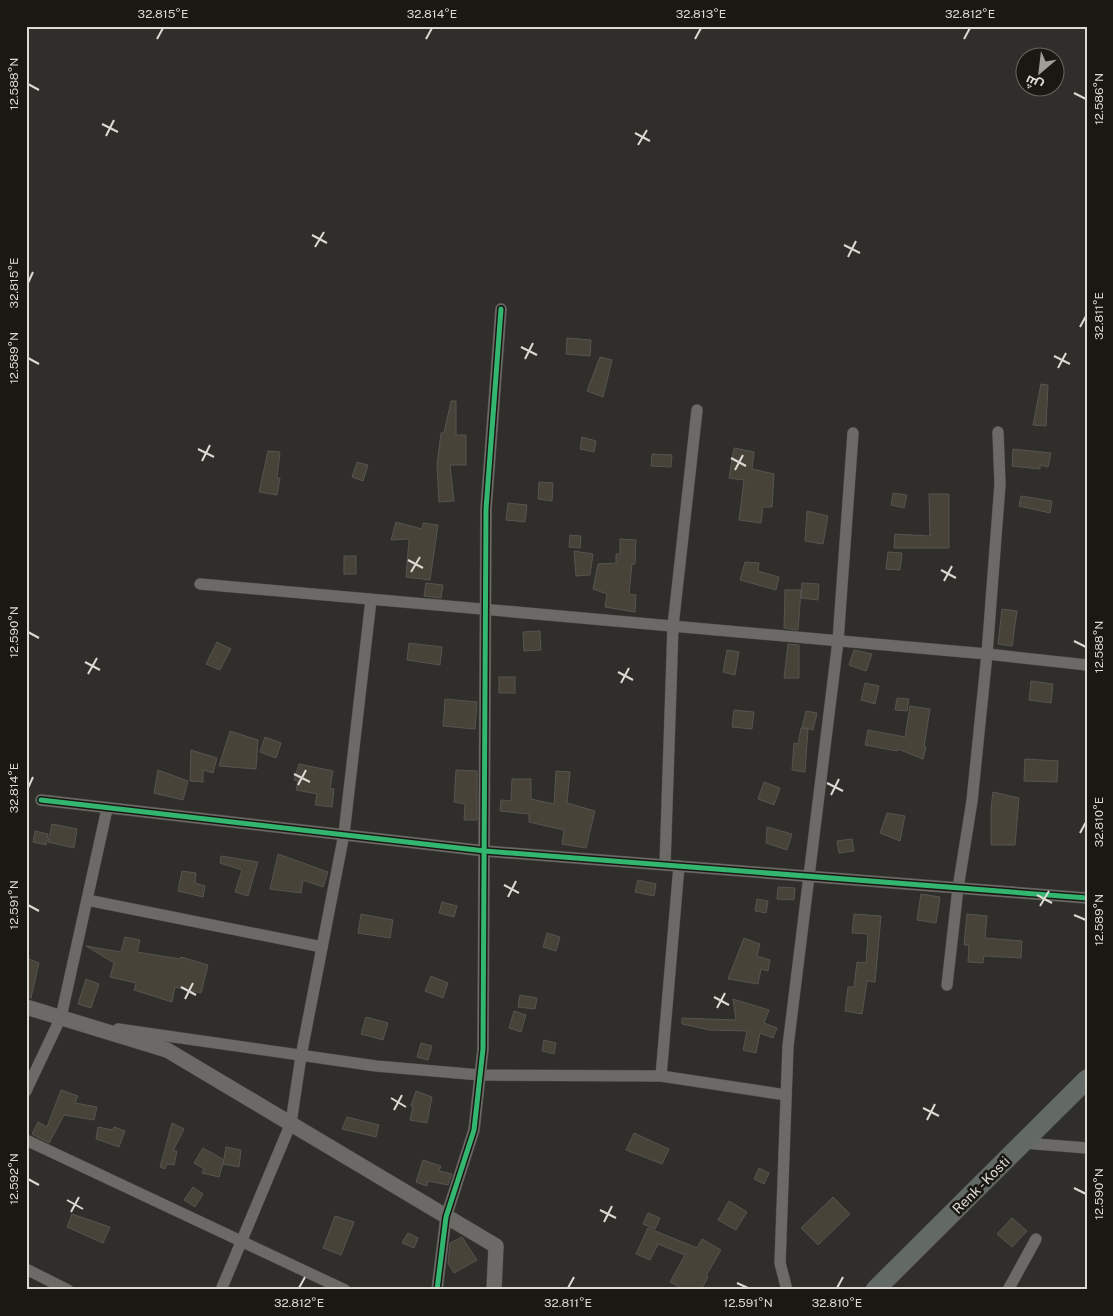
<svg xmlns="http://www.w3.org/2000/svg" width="1113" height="1316" font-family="'Public Sans',Cairo,sans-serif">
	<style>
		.building { fill: #484338; stroke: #565451 }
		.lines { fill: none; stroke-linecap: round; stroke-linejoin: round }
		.minor-casing { stroke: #4b4a45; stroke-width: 12 }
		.tertiary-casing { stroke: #4b4a45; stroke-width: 16 }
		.primary-casing { stroke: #4b4a45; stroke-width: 20 }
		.minor { stroke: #6c6a66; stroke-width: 11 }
		.tertiary { stroke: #6c6a66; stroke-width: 15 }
		.primary { stroke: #636a66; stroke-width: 19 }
		.cycleway-casing { stroke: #1a1813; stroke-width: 8 }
		.cycleway { stroke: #33b770; stroke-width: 5 }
		.ticks { fill: none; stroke: #dddad4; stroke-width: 2 }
		.labels { text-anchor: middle; stroke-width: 5; stroke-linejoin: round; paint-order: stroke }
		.street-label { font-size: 14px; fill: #dddad4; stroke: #1a1813 }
		.neatline { fill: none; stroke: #dddad4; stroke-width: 2 }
		.ticks-label { font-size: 12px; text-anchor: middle; fill: #dddad4 }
	</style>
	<rect width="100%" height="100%" fill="#302e2a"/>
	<g class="building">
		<polygon points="567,338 591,340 590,356 566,354"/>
		<polygon points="600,357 612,360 603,397 587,391"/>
		<polygon points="1041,384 1048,385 1046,426 1033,425"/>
		<polygon points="451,401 456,401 456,435 466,435 466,465 450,465 454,501 439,502 437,465 441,433 444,433"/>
		<polygon points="582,437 596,441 594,452 580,449"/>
		<polygon points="734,448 754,452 752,469 774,474 772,507 763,507 761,523 739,520 744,480 729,478"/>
		<polygon points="1013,449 1051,453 1048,467 1040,465 1040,469 1012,466"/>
		<polygon points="268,451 280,452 277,478 280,478 277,495 259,492"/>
		<polygon points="652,454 672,455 671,467 651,466"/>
		<polygon points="357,462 368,465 363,481 352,477"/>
		<polygon points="539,482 553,483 552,501 538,499"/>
		<polygon points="893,493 907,495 904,508 891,505"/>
		<polygon points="929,494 949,494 949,548 894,548 895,534 930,536"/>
		<polygon points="1021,496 1052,501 1050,513 1019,506"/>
		<polygon points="508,503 527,505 525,522 506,520"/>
		<polygon points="807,511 828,516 823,544 805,541"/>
		<polygon points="396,522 422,529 423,523 438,525 430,580 406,577 409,539 391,540"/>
		<polygon points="570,535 581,536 580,548 569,547"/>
		<polygon points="620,539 636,540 635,564 632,564 629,594 636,595 635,612 605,607 607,594 593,589 598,564 616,563 616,554 620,554"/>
		<polygon points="574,551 593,554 590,575 576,576"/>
		<polygon points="888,552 902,553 900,570 886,569"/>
		<rect x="344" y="556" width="12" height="18"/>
		<polygon points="745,562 759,563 758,571 779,577 776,590 740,580"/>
		<polygon points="426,583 443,585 441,598 424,596"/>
		<polygon points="802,583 819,584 818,600 801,598"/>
		<polygon points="785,590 801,590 798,630 784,628"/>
		<polygon points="1002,609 1017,611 1012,646 998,644"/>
		<polygon points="540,631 541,650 524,651 523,632"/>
		<polygon points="217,642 231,649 220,670 206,664"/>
		<polygon points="409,643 442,647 440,665 407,660"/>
		<polygon points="788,644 799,645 799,678 784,678"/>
		<polygon points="727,650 739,652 735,675 723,672"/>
		<polygon points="854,650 872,654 866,671 849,665"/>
		<rect x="499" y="677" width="16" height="16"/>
		<polygon points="1031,681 1053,684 1051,703 1029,700"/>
		<polygon points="865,683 879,686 875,704 861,700"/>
		<polygon points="897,698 909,699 907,711 895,710"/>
		<polygon points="445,699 477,702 475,729 443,726"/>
		<polygon points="910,706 930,709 924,747 926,747 923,759 898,749 897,751 865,745 868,730 905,737"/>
		<polygon points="734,710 754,712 752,729 732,727"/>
		<polygon points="806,711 817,713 813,730 802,727"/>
		<polygon points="801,728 808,729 805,772 792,770 794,743 798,744"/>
		<polygon points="230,731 258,740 256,769 219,766"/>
		<polygon points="265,737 281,743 276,758 260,752"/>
		<polygon points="191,750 217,758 213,773 203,770 203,782 190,781"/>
		<polygon points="1025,759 1058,761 1057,782 1024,781"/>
		<polygon points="299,764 333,771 330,788 334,789 332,807 315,805 317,794 296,790 298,781 294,780"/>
		<polygon points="158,770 188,781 183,800 154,793"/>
		<polygon points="456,770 477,771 477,820 464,820 465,804 454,802"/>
		<polygon points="556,771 570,772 567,803 595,811 586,848 562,844 564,830 529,822 529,814 500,811 501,800 511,801 512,779 531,779 531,799 554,804"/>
		<polygon points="764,782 780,788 774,805 758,799"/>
		<polygon points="993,792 1019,798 1015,845 991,845 991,808"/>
		<polygon points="887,813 905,816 900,841 880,833"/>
		<polygon points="52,824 77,829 74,848 48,842"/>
		<polygon points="767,827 792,834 787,850 766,843"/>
		<polygon points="35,831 48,834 46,845 33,842"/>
		<polygon points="852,839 854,851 839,853 837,841"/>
		<polygon points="278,854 328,872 323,887 303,880 301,893 270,889"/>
		<polygon points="221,856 258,862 248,896 235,892 242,870 220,863"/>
		<polygon points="182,871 196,873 195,883 205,886 203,897 178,891"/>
		<polygon points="638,880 656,884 654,896 635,892"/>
		<polygon points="778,887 795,888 794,900 777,899"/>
		<polygon points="921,894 940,897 936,923 917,920"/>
		<polygon points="757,899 768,901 766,913 755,911"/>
		<polygon points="442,902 457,906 454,917 439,913"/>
		<polygon points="361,914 393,920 390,938 358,933"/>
		<polygon points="854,914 881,916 875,982 867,981 862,1014 845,1011 848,987 854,987 857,962 866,963 868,934 852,933"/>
		<polygon points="967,914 987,916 985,938 1022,941 1021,958 984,956 983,963 968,962 969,945 964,945"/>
		<polygon points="547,933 560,937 556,951 543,947"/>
		<polygon points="125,937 140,940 137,952 180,959 181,957 208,965 201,993 175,987 172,1002 134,990 136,983 110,977 114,963 86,946 121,952"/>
		<polygon points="744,938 760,944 757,956 770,960 768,971 761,969 758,984 728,979"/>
		<polygon points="26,958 39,963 31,998 26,997"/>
		<polygon points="431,976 448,983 443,998 425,991"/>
		<polygon points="86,979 99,984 91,1008 78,1004"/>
		<polygon points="520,995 537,998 535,1009 518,1007"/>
		<polygon points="733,999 769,1010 764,1023 777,1028 773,1038 760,1033 756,1053 743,1050 747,1031 710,1030 682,1024 682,1018 736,1020"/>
		<polygon points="514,1011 526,1015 521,1032 509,1028"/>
		<polygon points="366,1017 388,1023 383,1040 361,1034"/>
		<polygon points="544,1040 556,1043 554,1054 542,1051"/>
		<polygon points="421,1043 432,1046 428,1060 417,1057"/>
		<polygon points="61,1090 78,1096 75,1103 97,1107 94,1120 64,1115 49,1143 32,1134 38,1122 47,1127"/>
		<polygon points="416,1091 432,1097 427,1123 410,1120 413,1107 411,1106"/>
		<polygon points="347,1117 379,1125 376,1137 342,1129"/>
		<polygon points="172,1123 184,1129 173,1151 177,1151 174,1165 167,1164 165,1169 160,1167"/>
		<polygon points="98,1127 113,1130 114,1127 125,1131 119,1147 96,1139"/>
		<polygon points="634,1133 669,1149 662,1164 626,1150"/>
		<polygon points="226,1147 241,1150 239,1167 223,1164"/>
		<polygon points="203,1148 224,1160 219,1177 202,1173 204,1169 194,1163"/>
		<polygon points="423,1160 441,1166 439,1171 452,1174 448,1185 428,1181 427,1186 416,1182"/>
		<polygon points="759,1168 769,1173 764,1184 754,1179"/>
		<polygon points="193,1187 203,1194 195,1207 184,1200"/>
		<polygon points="833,1197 850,1214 818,1245 801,1228"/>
		<polygon points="729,1201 747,1212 736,1230 718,1220"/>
		<polygon points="648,1213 660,1218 655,1229 643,1224"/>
		<polygon points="72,1214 110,1227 103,1243 67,1227"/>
		<polygon points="335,1216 354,1222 341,1255 323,1248"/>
		<polygon points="1012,1218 1027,1231 1012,1247 997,1234"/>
		<polygon points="648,1228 697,1248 702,1239 721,1250 706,1276 708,1277 701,1290 684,1290 670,1282 685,1255 658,1244 650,1260 636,1254"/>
		<polygon points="408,1233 418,1238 414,1248 402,1243"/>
		<polygon points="462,1237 477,1260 454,1273 448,1263 450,1243"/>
	</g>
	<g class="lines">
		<g class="minor-casing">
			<g id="minor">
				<polyline points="200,584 987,654 1087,665"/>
				<polyline points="41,800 485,851 1087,898"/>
				<polyline points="665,865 673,626 697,410"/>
				<polyline points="87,900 322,947"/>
				<polyline points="947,985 958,888 972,801 987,654 1000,484 998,432"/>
				<polyline points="118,1029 376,1066 480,1075 661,1076 786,1095"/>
				<polyline points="661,1076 679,866"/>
				<polyline points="26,1091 61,1017 107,809"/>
				<polyline points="26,1140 345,1290"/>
				<polyline points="1024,1143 1087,1148"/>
				<polyline points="26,1269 68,1290"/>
				<polyline points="221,1290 291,1123 301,1056 344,834 371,600"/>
				<polyline points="437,1290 446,1217 474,1130 483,1049 486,509 501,309"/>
				<polyline points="787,1290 780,1263 788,1046 838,641 853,433"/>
				<polyline points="1008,1290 1036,1239"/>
			</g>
		</g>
		<g class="tertiary-casing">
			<polyline id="tertiary" points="26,1007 167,1050 496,1246 494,1290"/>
		</g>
		<g class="primary-casing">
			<polyline id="primary" points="875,1290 1087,1079"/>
		</g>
		<use href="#minor" class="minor"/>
		<use href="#tertiary" class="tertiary"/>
		<use href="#primary" class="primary"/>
		<g class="cycleway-casing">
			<g id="cycleway">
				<polyline points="41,800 485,851 1087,898"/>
				<polyline points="437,1290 446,1217 474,1130 483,1049 486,509 501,309"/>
			</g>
		</g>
		<use href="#cycleway" class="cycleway"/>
	</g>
	<path class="ticks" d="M157,39l6,-11M426,39l6,-11M695,39l6,-11M964,39l6,-11M28,84l11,6M1074,93l12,6M102,124l16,8M635,133l15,8M106,136l8,-16M638,145l9,-15M312,235l15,8M844,245l16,8M315,247l9,-15M848,257l8,-16M28,283l5,-11M1080,327l6,-11M521,347l16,8M1054,356l16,8M28,358l11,6M525,359l8,-16M1058,368l8,-15M198,449l16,8M731,458l15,8M202,461l8,-16M735,470l8,-15M408,560l15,8M941,570l15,8M411,572l9,-15M944,581l8,-15M28,632l11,6M1074,641l12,6M85,662l15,8M618,672l15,8M88,674l9,-16M621,683l8,-15M294,774l16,8M827,783l16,8M298,785l8,-15M28,788l5,-11M831,795l8,-16M1080,833l6,-11M504,885l15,8M1037,895l15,8M508,897l8,-16M28,905l11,6M1040,906l9,-15M1074,915l12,5M181,987l15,8M714,997l15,8M185,999l8,-16M717,1008l8,-15M391,1098l15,9M923,1108l16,8M394,1110l8,-15M927,1120l8,-16M28,1179l11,6M1074,1188l12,6M67,1200l16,9M600,1210l16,8M71,1212l8,-15M604,1222l8,-16M737,1283l11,5M299,1288l6,-11M568,1288l6,-11M837,1288l6,-11"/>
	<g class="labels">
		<g class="street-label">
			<text transform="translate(981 1185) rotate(-45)" y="5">Renk - Kosti</text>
		</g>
	</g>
	<rect width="1113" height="1316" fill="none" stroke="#1a1813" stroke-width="55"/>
	<g transform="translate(1040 72) rotate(208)"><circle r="24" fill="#1a1813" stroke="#686660"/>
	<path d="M0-4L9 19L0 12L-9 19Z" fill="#a09e98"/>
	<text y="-8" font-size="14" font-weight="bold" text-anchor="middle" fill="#dddad4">ش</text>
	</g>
	<rect x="28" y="28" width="1058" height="1260" class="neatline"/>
	<g class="ticks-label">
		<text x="163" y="18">32.815°E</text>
		<text x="432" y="18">32.814°E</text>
		<text x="701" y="18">32.813°E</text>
		<text x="970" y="18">32.812°E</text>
		<text transform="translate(14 84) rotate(-90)" y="4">12.588°N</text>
		<text transform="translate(1099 99) rotate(-90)" y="4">12.586°N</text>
		<text transform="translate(14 283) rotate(-90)" y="4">32.815°E</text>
		<text transform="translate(1099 316) rotate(-90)" y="4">32.811°E</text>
		<text transform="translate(14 358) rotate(-90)" y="4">12.589°N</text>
		<text transform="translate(14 632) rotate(-90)" y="4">12.590°N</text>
		<text transform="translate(1099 647) rotate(-90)" y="4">12.588°N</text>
		<text transform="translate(14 788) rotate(-90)" y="4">32.814°E</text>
		<text transform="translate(1099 822) rotate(-90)" y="4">32.810°E</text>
		<text transform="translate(14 905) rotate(-90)" y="4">12.591°N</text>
		<text transform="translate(1099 920) rotate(-90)" y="4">12.589°N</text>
		<text transform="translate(14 1179) rotate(-90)" y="4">12.592°N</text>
		<text transform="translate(1099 1194) rotate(-90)" y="4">12.590°N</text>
		<text x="299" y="1307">32.812°E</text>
		<text x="568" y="1307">32.811°E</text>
		<text x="748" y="1307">12.591°N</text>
		<text x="837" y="1307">32.810°E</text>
	</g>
</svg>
